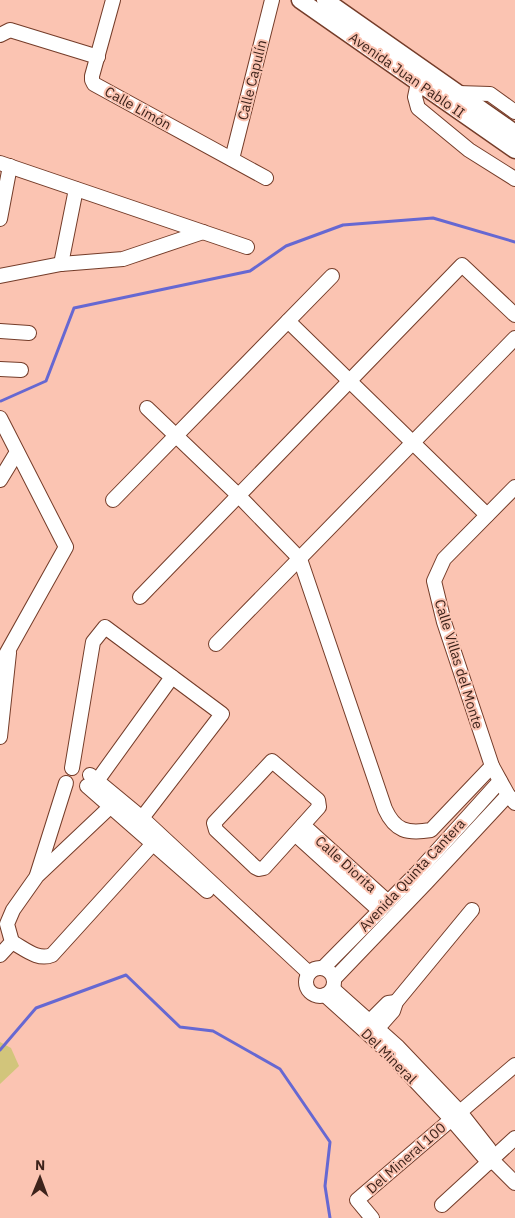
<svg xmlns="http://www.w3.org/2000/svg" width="515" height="1218" font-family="'IBM Plex Sans',sans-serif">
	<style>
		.green { fill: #d2c57b }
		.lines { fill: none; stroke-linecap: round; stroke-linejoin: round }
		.stream { stroke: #6668d2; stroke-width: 3 }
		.minor-casing { stroke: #743c29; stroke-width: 16 }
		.major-casing { stroke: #743c29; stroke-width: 19 }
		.minor { stroke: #fff; stroke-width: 14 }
		.major { stroke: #fff; stroke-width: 16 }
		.labels { text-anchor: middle; stroke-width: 4; stroke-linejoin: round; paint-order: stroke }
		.street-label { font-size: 14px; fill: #3d231b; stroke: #fbc4b2 }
	</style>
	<rect width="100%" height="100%" fill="#fbc4b2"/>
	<polygon class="green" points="0,1042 11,1048 19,1066 0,1084"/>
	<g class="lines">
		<g class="stream">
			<polyline points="1,401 46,381 74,308 250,271 286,246 343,225 433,218 515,242"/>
			<polyline points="0,1050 36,1008 126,975 180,1027 213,1031 280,1069 330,1142 325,1186 330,1218"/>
		</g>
		<g class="minor-casing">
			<g id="minor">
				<polyline points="113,0 92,76 92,80 94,84 266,178"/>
				<polyline points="0,35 10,30 98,57"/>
				<polyline points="418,83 415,97 418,108 469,150 515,179"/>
				<polyline points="458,93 490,94 515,112"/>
				<polyline points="232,159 272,0"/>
				<polyline points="0,163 247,247"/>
				<polyline points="0,219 10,166"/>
				<polyline points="61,264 76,189"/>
				<polyline points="0,276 61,264 123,259 203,232"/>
				<polyline points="288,321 487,515"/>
				<polyline points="0,331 29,333"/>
				<polyline points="0,369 21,370"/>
				<path d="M147,408l91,87 62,64 85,250c10,22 22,25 46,21l61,-64"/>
				<polyline points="0,418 66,547 0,665"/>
				<polyline points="0,480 17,452"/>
				<polyline points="515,487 444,559 434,581 444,622 492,766 508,795 515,803"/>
				<polyline points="113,500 332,276"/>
				<polyline points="140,597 462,265 515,315"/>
				<polyline points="216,644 515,338"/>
				<polyline points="0,737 9,653"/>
				<polygon points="272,761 318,800 319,807 264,868 259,869 255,867 216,830 214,823"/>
				<polyline points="72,768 93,642 105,627 222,714 142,818"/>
				<polyline points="90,775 142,818 309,973"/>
				<polyline points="97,781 172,677"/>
				<polyline points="87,786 207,891"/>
				<polyline points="303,825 388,902"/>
				<polyline points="295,834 380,911"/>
				<polyline points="37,875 66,783"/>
				<path d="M12,942c13,7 26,19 40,13l107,-118"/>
				<polyline points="0,955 12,942 7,924 13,910 37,876 110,807"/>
				<polyline points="323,968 416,874 500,781"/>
				<circle cx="320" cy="982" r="14"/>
				<polyline points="334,979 426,883 508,795"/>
				<polyline points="333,989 398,1047 460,1112 489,1149"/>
				<polyline points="325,995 387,1051 451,1119 489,1163"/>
				<polyline points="369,1022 388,1003 396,1002"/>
				<polyline points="377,1029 393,1011 396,1002 472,910"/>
				<polyline points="492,1160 515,1183"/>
				<polyline points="442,1205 515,1138"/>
				<polyline points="372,1218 357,1200 515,1065"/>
			</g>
		</g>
		<g class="major-casing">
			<g id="major">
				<polyline points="300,0 515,150"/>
				<polyline points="325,0 515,133"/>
			</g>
		</g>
		<use href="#minor" class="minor"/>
		<use href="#major" class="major"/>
	</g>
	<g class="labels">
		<g class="street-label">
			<text transform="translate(407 75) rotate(35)" y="5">Avenida Juan Pablo II</text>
			<text transform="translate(252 80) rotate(-76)" y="5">Calle Capulín</text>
			<text transform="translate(138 108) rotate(29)" y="5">Calle Limón</text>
			<text transform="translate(459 664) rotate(73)" y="5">Calle Villas del Monte</text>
			<text transform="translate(346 864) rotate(42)" y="5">Calle Diorita</text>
			<text transform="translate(412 875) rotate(-47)" y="5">Avenida Quinta Cantera</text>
			<text transform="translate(389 1056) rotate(45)" y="5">Del Mineral</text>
			<text transform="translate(406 1158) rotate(-41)" y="5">Del Mineral 100</text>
		</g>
	</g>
	<g transform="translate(40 1178) rotate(1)" stroke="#fbc4b2" stroke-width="4" paint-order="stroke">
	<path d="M0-4L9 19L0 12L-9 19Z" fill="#3d231b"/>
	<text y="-8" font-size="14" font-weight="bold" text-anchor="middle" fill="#3d231b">N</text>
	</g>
</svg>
